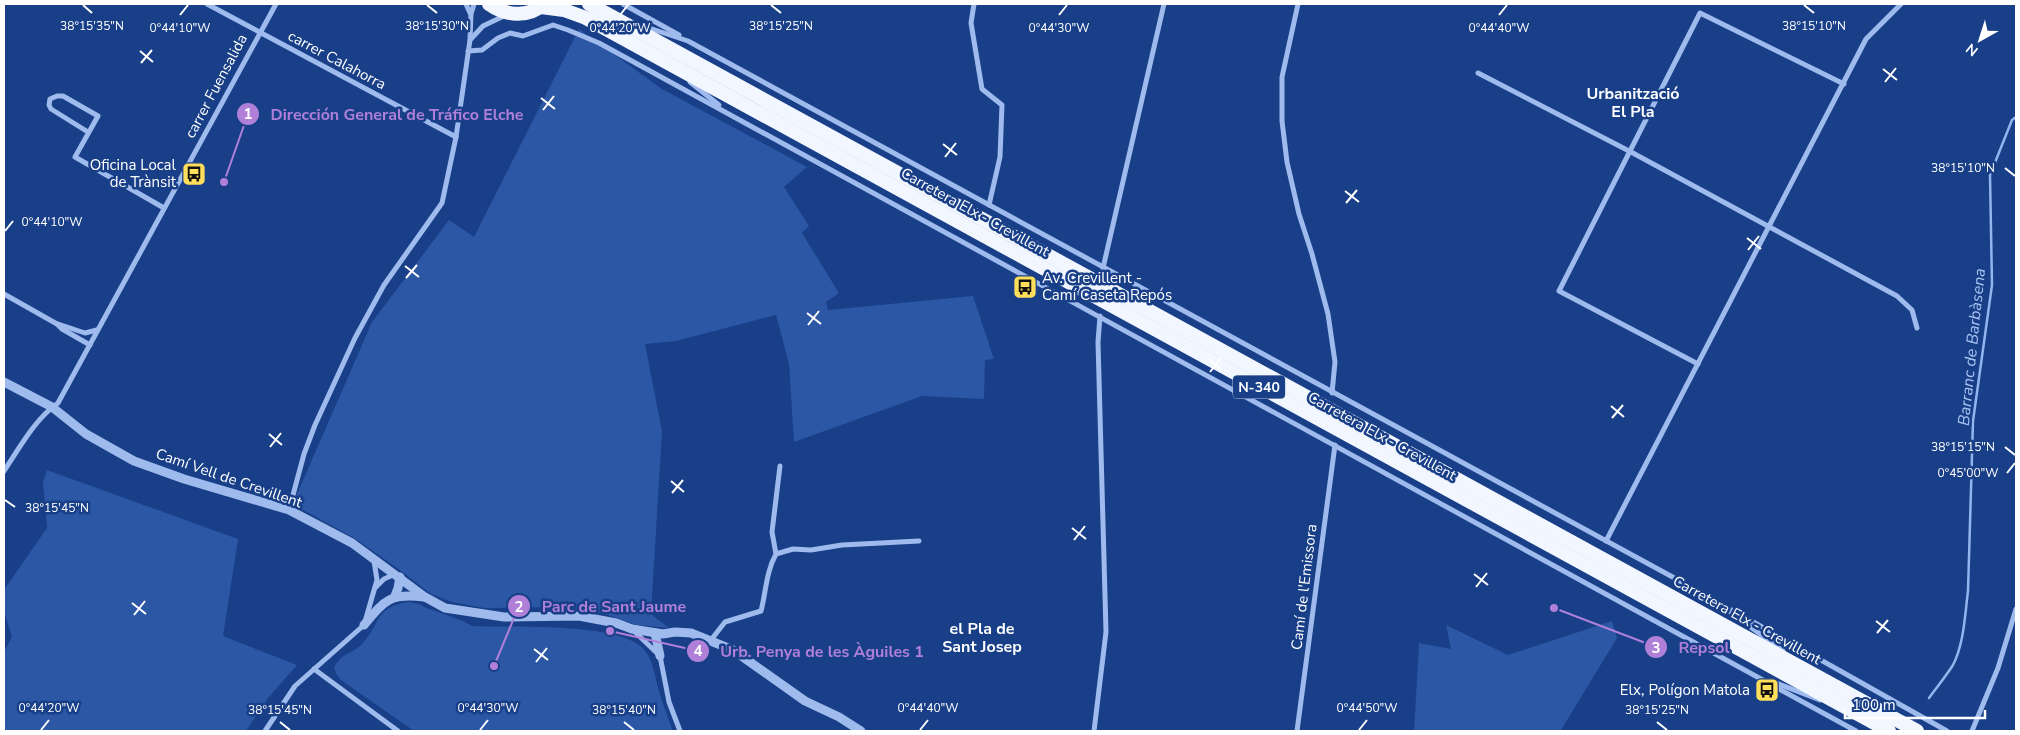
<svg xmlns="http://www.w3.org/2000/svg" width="2020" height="735" font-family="'Nunito Sans',sans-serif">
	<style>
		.green { fill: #2b57a5 }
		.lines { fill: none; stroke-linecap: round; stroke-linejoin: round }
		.stream { stroke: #92b5ef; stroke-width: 2.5 }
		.minor { stroke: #9fbbed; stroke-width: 5 }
		.tertiary { stroke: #9fbbed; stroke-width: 9 }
		.trunk { stroke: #f2f6ff; stroke-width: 14 }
		.ticks { fill: none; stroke: #fff; stroke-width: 2 }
		.labels { text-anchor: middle; stroke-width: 5; stroke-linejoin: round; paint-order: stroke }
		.shield { fill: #183f87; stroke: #bac5db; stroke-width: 1 }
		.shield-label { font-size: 14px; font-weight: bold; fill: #fff }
		.street-label { font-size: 15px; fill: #fff; stroke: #183f87 }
		.poi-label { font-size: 15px; fill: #fff; stroke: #183f87; text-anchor: end }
		.neighbourhood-label { font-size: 16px; font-weight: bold; fill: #fff; stroke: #183f87 }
		.water-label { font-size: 16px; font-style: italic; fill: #abc6f4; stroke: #183f87 }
		.ticks-label { font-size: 12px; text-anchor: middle; fill: #fff; stroke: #183f87; stroke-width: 5; stroke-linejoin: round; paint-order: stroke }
		.leader { fill: none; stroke: #b080d9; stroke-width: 2 }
		.callout-dot { fill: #b080d9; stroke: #183f87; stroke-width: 2 }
		.mark-label { font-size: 15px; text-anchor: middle; font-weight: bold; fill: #fff }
		.callout-label { font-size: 16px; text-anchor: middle; font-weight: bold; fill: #b080d9; stroke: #183f87; stroke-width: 5; stroke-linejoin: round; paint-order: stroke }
	</style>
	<rect width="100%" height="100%" fill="#183f87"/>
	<g class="green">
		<polygon points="579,29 662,89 807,167 784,187 809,226 802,233 839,293 826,302 828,310 973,296 994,359 985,360 984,399 922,396 794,442 789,364 776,315 676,341 645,344 662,431 651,614 669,628 637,625 602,613 561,607 484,608 452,602 431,594 397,568 354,538 298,507 294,501 372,322 449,220 474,237"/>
		<polygon points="47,470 238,539 223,636 297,665 268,698 246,731 4,731 4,652 12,637 4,611 4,590 47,528 43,482"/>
		<path d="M409,602l10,2 5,3 39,14 9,5c36,2 154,-5 174,26 8,12 9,26 13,39 4,14 9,27 14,40h-259l-73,-51 -4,-5 -3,-7c7,-15 18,-14 27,-23 20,-20 12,-38 48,-43z"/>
		<polygon points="1612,621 1617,638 1561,730 1414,731 1419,643 1451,649 1446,625 1508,655"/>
	</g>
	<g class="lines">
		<path class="stream" d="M1929,698c8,-11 17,-22 24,-33 11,-21 12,-51 15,-74l5,-170 19,-136 -2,-110 22,-55 4,-3"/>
		<g class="minor">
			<polyline points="207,4 456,137"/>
			<polyline points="466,4 470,13"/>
			<polyline points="623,4 679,35"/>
			<polyline points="974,4 971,23 982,89 1002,105 1000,157 989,205"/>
			<polyline points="1298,4 1282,77 1282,121 1287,162 1299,214 1312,254 1328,314 1335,362 1332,393"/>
			<polyline points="640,25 688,41 1713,599 1783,651"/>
			<polyline points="470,40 483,26 506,15"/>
			<polyline points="468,51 482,50 498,38 510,33 523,36 553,25 568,30 599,43 1856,731"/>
			<polyline points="1478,73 1631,152 1897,296 1912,310 1917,328"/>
			<polyline points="690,82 719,105"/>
			<polyline points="88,132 51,109 49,105 50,99 57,96 63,96 98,116 75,157 164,208"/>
			<polyline points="1103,268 1164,4"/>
			<polyline points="4,294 57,324 62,329 90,345"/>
			<polyline points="58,324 85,333 97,330"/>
			<polyline points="1698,364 1559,291 1700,13 1844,84"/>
			<path d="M4,471c16,-24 31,-52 54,-68l218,-399"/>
			<polyline points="289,510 304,454 315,425 355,338 384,285 442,203 456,137 470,40 471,14 474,4"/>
			<polyline points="1606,541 1866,39 1901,4"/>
			<polyline points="776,554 772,532 780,466"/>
			<polyline points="376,587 384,579 395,574"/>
			<polyline points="1732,610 1947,731"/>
			<polyline points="634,631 660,656 669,702 680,731"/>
			<path d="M711,640l14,-18 36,-11c5,-19 5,-39 15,-57l17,-5 18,1 31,-5 77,-4"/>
			<polyline points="314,669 398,731"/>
			<polyline points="1771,681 1820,700"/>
			<polyline points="265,731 295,686 364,625 377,580 374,561"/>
			<polyline points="1094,731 1106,632 1098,342 1100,316"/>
			<polyline points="1297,731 1335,445"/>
			<polyline points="1972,731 1998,668 2016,609"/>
		</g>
		<g class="tertiary">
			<polyline points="4,382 52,407 86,434 134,461 184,479 289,510 352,543 425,597 445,608 504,617 579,616 616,623 632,629 663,634 675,632 691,633 733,650 805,701 839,717 861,731"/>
			<polyline points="395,596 398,588 400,577"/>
			<path d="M364,625c21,-25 26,-32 60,-28"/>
			<polyline points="655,633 660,656"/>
		</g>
		<g class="trunk">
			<path d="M489,4c17,12 39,14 55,0"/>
			<polyline points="589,4 1917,731"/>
			<polyline points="541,7 564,10 586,18 1889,731"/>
		</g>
	</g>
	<path class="ticks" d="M83,5l9,8M427,5l10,8M771,5l10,8M1804,5l10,8M180,15l8,-10M620,15l8,-10M1059,15l8,-10M1499,15l8,-10M140,51l13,11M141,63l11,-13M1883,69l14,11M1885,82l11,-14M541,98l14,11M543,110l11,-14M943,144l14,11M945,157l11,-14M2005,168l10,8M1345,191l14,11M1346,203l11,-13M5,231l8,-10M1747,238l14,11M1748,250l11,-14M405,266l14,11M406,278l11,-13M807,313l14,11M808,325l11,-14M1209,359l13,11M1210,372l11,-14M1611,406l13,11M1612,418l11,-13M269,434l13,11M270,447l11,-14M2005,447l10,8M2007,473l8,-10M671,481l13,11M672,493l11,-13M5,500l10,7M1072,528l14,11M1074,540l11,-14M1474,574l14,11M1476,587l11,-14M132,603l14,11M134,615l11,-14M1876,621l14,11M1877,633l11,-13M534,649l14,11M536,662l11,-14M280,722l10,8M624,722l10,8M1657,722l10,8M41,730l8,-10M480,730l8,-10M920,730l8,-10M1359,730l8,-10"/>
	<defs>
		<g id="bus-square" transform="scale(1.25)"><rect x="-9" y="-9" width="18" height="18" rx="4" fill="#ffde5b" stroke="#183f87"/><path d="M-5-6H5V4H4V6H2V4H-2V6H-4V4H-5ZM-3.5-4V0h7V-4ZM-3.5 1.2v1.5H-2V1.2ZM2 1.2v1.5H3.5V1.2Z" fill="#111"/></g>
	</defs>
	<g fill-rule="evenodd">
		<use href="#bus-square" x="194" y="174"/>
		<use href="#bus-square" x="1025" y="287"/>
		<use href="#bus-square" x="1767" y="690"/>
	</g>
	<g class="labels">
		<rect class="shield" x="1233" y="375.5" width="52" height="23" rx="4"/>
		<g class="shield-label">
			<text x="1259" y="392">N-340</text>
		</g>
		<g class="street-label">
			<text transform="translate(337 60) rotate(28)" y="5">carrer Calahorra</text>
			<text transform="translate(216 86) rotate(-62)" y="5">carrer Fuensalida</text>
			<text transform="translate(975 212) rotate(29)" y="5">Carretera Elx - Crevillent</text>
			<text transform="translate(1382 436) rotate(29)" y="5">Carretera Elx - Crevillent</text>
			<text transform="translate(229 478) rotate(19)" y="5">Camí Vell de Crevillent</text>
			<text transform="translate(1304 587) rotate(-83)" y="5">Camí de l'Emissora</text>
			<text transform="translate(1747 620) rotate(29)" y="5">Carretera Elx - Crevillent</text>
		</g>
		<g class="poi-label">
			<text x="176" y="170">Oficina Local<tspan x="176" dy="17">de Trànsit</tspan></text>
			<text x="1042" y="283" text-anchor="start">Av. Crevillent -<tspan x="1042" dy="17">Camí Caseta Repós</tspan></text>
			<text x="1750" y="695">Elx, Polígon Matola</text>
		</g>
		<g class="neighbourhood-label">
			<text x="1633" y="99">Urbanització<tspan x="1633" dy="18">El Pla</tspan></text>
			<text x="982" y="634">el Pla de<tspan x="982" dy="18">Sant Josep</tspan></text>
		</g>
		<g class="water-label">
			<text transform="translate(1971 347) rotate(-84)" y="6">Barranc de Barbàsena</text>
		</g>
	</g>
	<g class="ticks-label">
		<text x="92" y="30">38°15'35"N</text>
		<text x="437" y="30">38°15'30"N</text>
		<text x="781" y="30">38°15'25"N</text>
		<text x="1814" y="30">38°15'10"N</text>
		<text x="180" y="32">0°44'10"W</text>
		<text x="620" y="32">0°44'20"W</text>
		<text x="1059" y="32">0°44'30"W</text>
		<text x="1499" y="32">0°44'40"W</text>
		<text x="1963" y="172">38°15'10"N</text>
		<text x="52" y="226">0°44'10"W</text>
		<text x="1963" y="451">38°15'15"N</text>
		<text x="1968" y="477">0°45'00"W</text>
		<text x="57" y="512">38°15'45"N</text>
		<text x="49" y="712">0°44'20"W</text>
		<text x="488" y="712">0°44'30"W</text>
		<text x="928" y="712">0°44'40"W</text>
		<text x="1367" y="712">0°44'50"W</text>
		<text x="280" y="714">38°15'45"N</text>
		<text x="624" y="714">38°15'40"N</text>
		<text x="1657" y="714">38°15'25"N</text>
	</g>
	<path class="leader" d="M224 182L248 114M494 666L519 606M1554 608L1656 647M610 631L698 651"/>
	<g class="callout-dot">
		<circle cx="224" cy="182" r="5"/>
		<circle cx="494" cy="666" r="5"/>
		<circle cx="1554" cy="608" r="5"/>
		<circle cx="610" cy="631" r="5"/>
		<circle cx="248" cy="114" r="12"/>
		<circle cx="519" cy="606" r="12"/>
		<circle cx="1656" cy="647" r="12"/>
		<circle cx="698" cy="651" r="12"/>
	</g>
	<g class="mark-label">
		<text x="248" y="119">1</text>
		<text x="519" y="612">2</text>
		<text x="1656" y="653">3</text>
		<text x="698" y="656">4</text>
	</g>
	<g class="callout-label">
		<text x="397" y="120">Dirección General de Tráfico Elche</text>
		<text x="614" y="612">Parc de Sant Jaume</text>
		<text x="1704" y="653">Repsol</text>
		<text x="822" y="657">Urb. Penya de les Àguiles 1</text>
	</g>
	<rect width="2020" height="735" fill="none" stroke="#ffffff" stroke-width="10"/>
	<g transform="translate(1980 40) rotate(219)" stroke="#183f87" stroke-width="4" paint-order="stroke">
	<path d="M0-4L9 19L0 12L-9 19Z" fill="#ffffff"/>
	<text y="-8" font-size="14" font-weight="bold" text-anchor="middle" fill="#ffffff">N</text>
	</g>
	<path d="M1845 710v8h140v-8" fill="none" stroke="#ffffff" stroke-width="2.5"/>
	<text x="1852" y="710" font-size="15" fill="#ffffff" stroke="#183f87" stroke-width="4" paint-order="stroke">100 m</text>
</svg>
